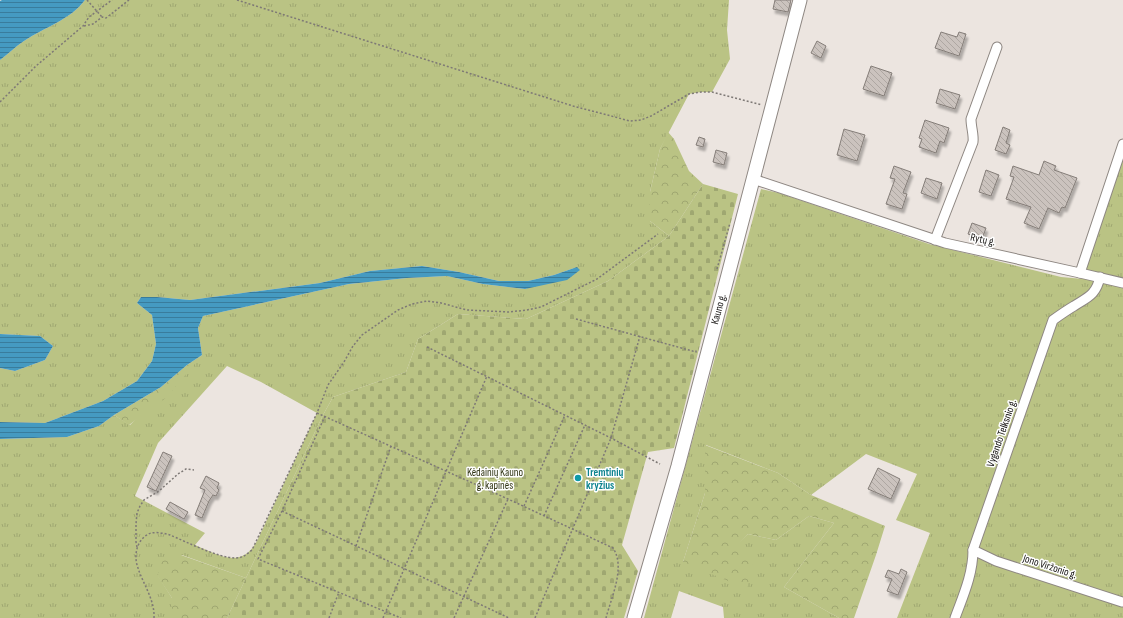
<svg xmlns="http://www.w3.org/2000/svg" width="1123" height="618" font-family="'Sofia Sans Condensed',sans-serif">
	<style>
		.grass { fill: url(#grass-tufts); fill-rule: evenodd }
		.forest { fill: url(#forest-crowns) }
		.cemetery { fill: url(#cemetery-stones) }
		.water { fill: url(#water-rules) }
		.building { fill: url(#building-back-hatch); stroke: #847d78; filter: url(#shadow) }
		.lines { fill: none; stroke-linecap: round; stroke-linejoin: round }
		.street-casing { stroke: #8e8782; stroke-width: 11 }
		.secondary-casing { stroke: #8e8782; stroke-width: 15 }
		.path { stroke: #7e7976; stroke-width: 1.5; stroke-dasharray: 2 2; stroke-linecap: butt }
		.street { stroke: #fff; stroke-width: 9 }
		.secondary { stroke: #fff; stroke-width: 13 }
		.path-bridge { stroke: #7e7976; stroke-width: 1.5; stroke-dasharray: 2 2; stroke-linecap: butt }
		.culture-dot { fill: #0f9aa8; stroke: #fff; stroke-width: 1.5 }
		.labels { text-anchor: middle; stroke-width: 3; stroke-linejoin: round; paint-order: stroke }
		.street-label { font-size: 11px; fill: #171513; stroke: #fff }
		.park-label { font-size: 11px; fill: #303413; stroke: #fff }
		.culture-label { font-size: 11px; font-weight: bold; fill: #0d838f; stroke: #fff; text-anchor: start }
	</style>
	<defs>
		<pattern id="grass-tufts" width="24" height="20" patternUnits="userSpaceOnUse"><rect width="24" height="20" fill="#bac384"/><path d="M3 7l-1-3M5 7V3M7 7l1-3M15 17l-1-3M17 17v-4M19 17l1-3" fill="none" stroke="#9fa771"/></pattern>
		<pattern id="forest-crowns" width="20" height="18" patternUnits="userSpaceOnUse"><rect width="20" height="18" fill="#bac384"/><path d="M2 6a3 3 0 1 1 6 0M12 15a3 3 0 1 1 6 0" fill="none" stroke="#9fa771"/></pattern>
		<pattern id="cemetery-stones" width="16" height="16" patternUnits="userSpaceOnUse"><rect width="16" height="16" fill="#bac384"/><path d="M2 7V4a2 2 0 0 1 4 0v3zM10 15v-3a2 2 0 0 1 4 0v3z" fill="#9fa771"/></pattern>
		<pattern id="water-rules" width="6" height="5" patternUnits="userSpaceOnUse"><rect width="6" height="5" fill="#459ac1"/><path d="M0 2.5h6" fill="none" stroke="#397c9c"/></pattern>
		<pattern id="building-back-hatch" width="6" height="6" patternUnits="userSpaceOnUse"><rect width="6" height="6" fill="#cbc3be"/><path d="M-1 5l2 2M0 0l6 6M5-1l2 2" fill="none" stroke="#aea7a2"/></pattern>
		<filter id="shadow"><feDropShadow dx="2" dy="4" stdDeviation="1" flood-color="#0004"/></filter>
	</defs>
	<rect width="100%" height="100%" fill="#ece5e0"/>
	<g class="grass">
		<path d="M85,0h644l-2,30 3,29 -18,33h-11l-12,2 -29,55 -10,43v29l19,15 -61,45 -82,38 -68,-5 -40,25 -12,33 -73,25 -10,18 -77,163 -64,-23 -24,21 14,22v20h-172v-179l67,-2 32,-11 15,-11 16,10 72,-70 -4,-27 5,-12 146,-32 58,-6 40,-2 36,8 42,5 52,-22 -23,8 -26,6h-29l-40,-9 -37,-6 -52,5 -50,12 -130,17 -33,-3h-16l-4,6 15,12 4,29 -4,17 -15,20 -34,20 -58,22 -45,-1v-54l15,3 30,-11 8,-14 -13,-10 -40,-2v-274c8,-6 16,-14 24,-19 21,-14 46,-21 61,-41zM227,366l34,16 56,31 -60,128c-16,29 -38,14 -62,4l10,-12 -70,-37 23,-53z"/>
		<polygon points="1123,157 1123,618 897,618 930,533 896,520 917,474 866,454 811,495 778,473 706,445 705,493 683,562 736,545 748,534 776,540 809,516 834,523 784,587 839,618 724,618 723,607 679,591 671,618 644,618 761,189 779,193 929,244 1061,277 1083,279"/>
	</g>
	<g class="forest">
		<polygon points="668,132 674,139 689,171 703,184 669,236 650,221 650,192 660,149"/>
		<polygon points="202,355 167,397 129,425 114,415 161,387 187,365"/>
		<polygon points="705,445 778,473 811,495 885,526 876,555 854,618 839,618 784,587 834,523 809,516 776,540 748,534 737,545 754,560 747,589 683,562 705,493"/>
		<polygon points="168,555 181,555 246,578 227,618 172,618 172,598 158,577 159,559"/>
	</g>
	<polygon class="cemetery" points="703,184 738,194 674,448 648,452 622,545 638,571 624,618 227,618 323,415 333,397 406,372 418,339 458,314 526,319 608,281 669,236"/>
	<g class="water">
		<path d="M2,0h83c-15,20 -40,27 -61,41 -8,5 -16,13 -24,19v-59z"/>
		<polygon points="422,266 459,272 499,281 528,281 554,275 577,267 580,270 567,280 525,289 483,284 447,276 407,278 349,284 203,316 198,328 202,355 187,365 161,387 114,415 99,426 67,437 0,439 0,422 45,423 103,401 137,381 152,361 156,344 152,315 137,303 141,297 157,297 190,300 320,283 370,271"/>
		<polygon points="0,334 40,336 53,346 45,360 15,371 0,368"/>
	</g>
	<g class="building">
		<polygon points="775,0 791,0 788,12 773,9"/>
		<polygon points="941,32 957,37 959,32 966,34 959,56 935,48"/>
		<polygon points="817,41 826,46 821,58 811,53"/>
		<polygon points="871,66 892,73 884,96 863,89"/>
		<polygon points="940,89 960,95 955,109 936,103"/>
		<polygon points="925,120 949,128 944,143 940,141 936,153 919,147 922,139 919,138"/>
		<polygon points="1003,127 1010,130 1006,143 1010,145 1006,154 995,150"/>
		<polygon points="844,129 865,135 857,161 837,155"/>
		<polygon points="699,137 705,139 703,147 696,145"/>
		<polygon points="716,150 727,153 724,165 713,162"/>
		<polygon points="1044,161 1056,166 1054,170 1077,178 1065,208 1062,207 1059,213 1048,208 1039,229 1024,223 1031,207 1006,199 1014,177 1010,176 1013,166 1039,175"/>
		<polygon points="894,166 911,172 903,193 907,194 902,209 886,204 895,179 890,178"/>
		<polygon points="986,170 999,175 991,196 979,192"/>
		<polygon points="926,178 942,183 937,199 921,193"/>
		<polygon points="972,223 986,228 982,239 968,234"/>
		<polygon points="163,452 172,456 156,491 147,487"/>
		<polygon points="878,468 900,479 891,499 868,489"/>
		<polygon points="206,476 219,483 217,488 219,490 216,496 213,495 209,501 202,518 195,515 205,490 200,488"/>
		<polygon points="170,502 188,512 184,519 166,509"/>
		<polygon points="901,569 907,572 898,595 887,591 892,579 885,577 888,570 899,574"/>
	</g>
	<g class="lines">
		<g class="street-casing">
			<g id="street">
				<polyline points="753,179 945,243 1080,273 1123,144"/>
				<path d="M935,240l38,-98c1,-7 -2,-15 -2,-23l26,-72"/>
				<polyline points="1080,273 1123,283"/>
				<polyline points="973,550 996,561 1122,602"/>
				<path d="M955,618c8,-22 18,-44 18,-68l80,-230c7,-5 14,-10 21,-14 14,-9 22,-11 26,-29"/>
			</g>
		</g>
		<g class="secondary-casing">
			<polyline id="secondary" points="634,618 678,466 800,0"/>
		</g>
		<g class="path">
			<polyline points="237,0 573,106 630,121 641,120 651,116 689,94 701,92 712,92 762,105"/>
			<polyline points="84,26 93,24 102,17 106,18 129,0"/>
			<polyline points="0,102 36,66 83,26 89,17 112,0"/>
			<polyline points="717,269 730,223"/>
			<polyline points="576,319 696,352 696,350"/>
			<polyline points="427,347 611,438 660,464"/>
			<path d="M317,413l191,86 105,49c13,19 -2,50 -7,70"/>
			<polyline points="325,416 282,511 258,559 401,618"/>
			<polyline points="524,506 565,415"/>
			<polyline points="282,511 509,618"/>
			<polyline points="544,516 585,425"/>
			<polyline points="356,546 391,446"/>
			<polyline points="137,547 136,542 136,524 137,513 140,506 144,500 159,491 178,474 186,469 194,470"/>
			<path d="M154,618c1,-18 -11,-34 -16,-50 -5,-13 -1,-30 13,-35 6,-1 13,0 19,2 17,7 48,23 66,23 7,0 11,-4 16,-8l65,-137 11,-28 16,-23 9,-16 9,-11 36,-25 14,-6 15,-3 14,2 26,7 42,2 18,-2 14,-3 56,-28 61,-45"/>
			<polyline points="329,618 339,592"/>
			<polyline points="383,618 487,376"/>
			<polyline points="454,618 508,499"/>
			<polyline points="535,618 611,438 640,336"/>
		</g>
		<use href="#street" class="street"/>
		<use href="#secondary" class="secondary"/>
		<polyline class="path-bridge" points="87,0 102,17"/>
	</g>
	<circle class="culture-dot" cx="578" cy="478" r="4"/>
	<g class="labels">
		<g class="street-label">
			<text transform="translate(983 239) rotate(12)" y="4">Rytų g.</text>
			<text transform="translate(718 309) rotate(-75)" y="4">Kauno g.</text>
			<text transform="translate(1001 433) rotate(-71)" y="4">Vygando Telksnio g.</text>
			<text transform="translate(1050 566) rotate(18)" y="4">Jono Viržonio g.</text>
		</g>
		<g class="park-label">
			<text x="495" y="476">Kėdainių Kauno<tspan x="495" dy="13">g. kapinės</tspan></text>
		</g>
		<g class="culture-label">
			<text x="586" y="476">Tremtinių<tspan x="586" dy="13">kryžius</tspan></text>
		</g>
	</g>
</svg>
